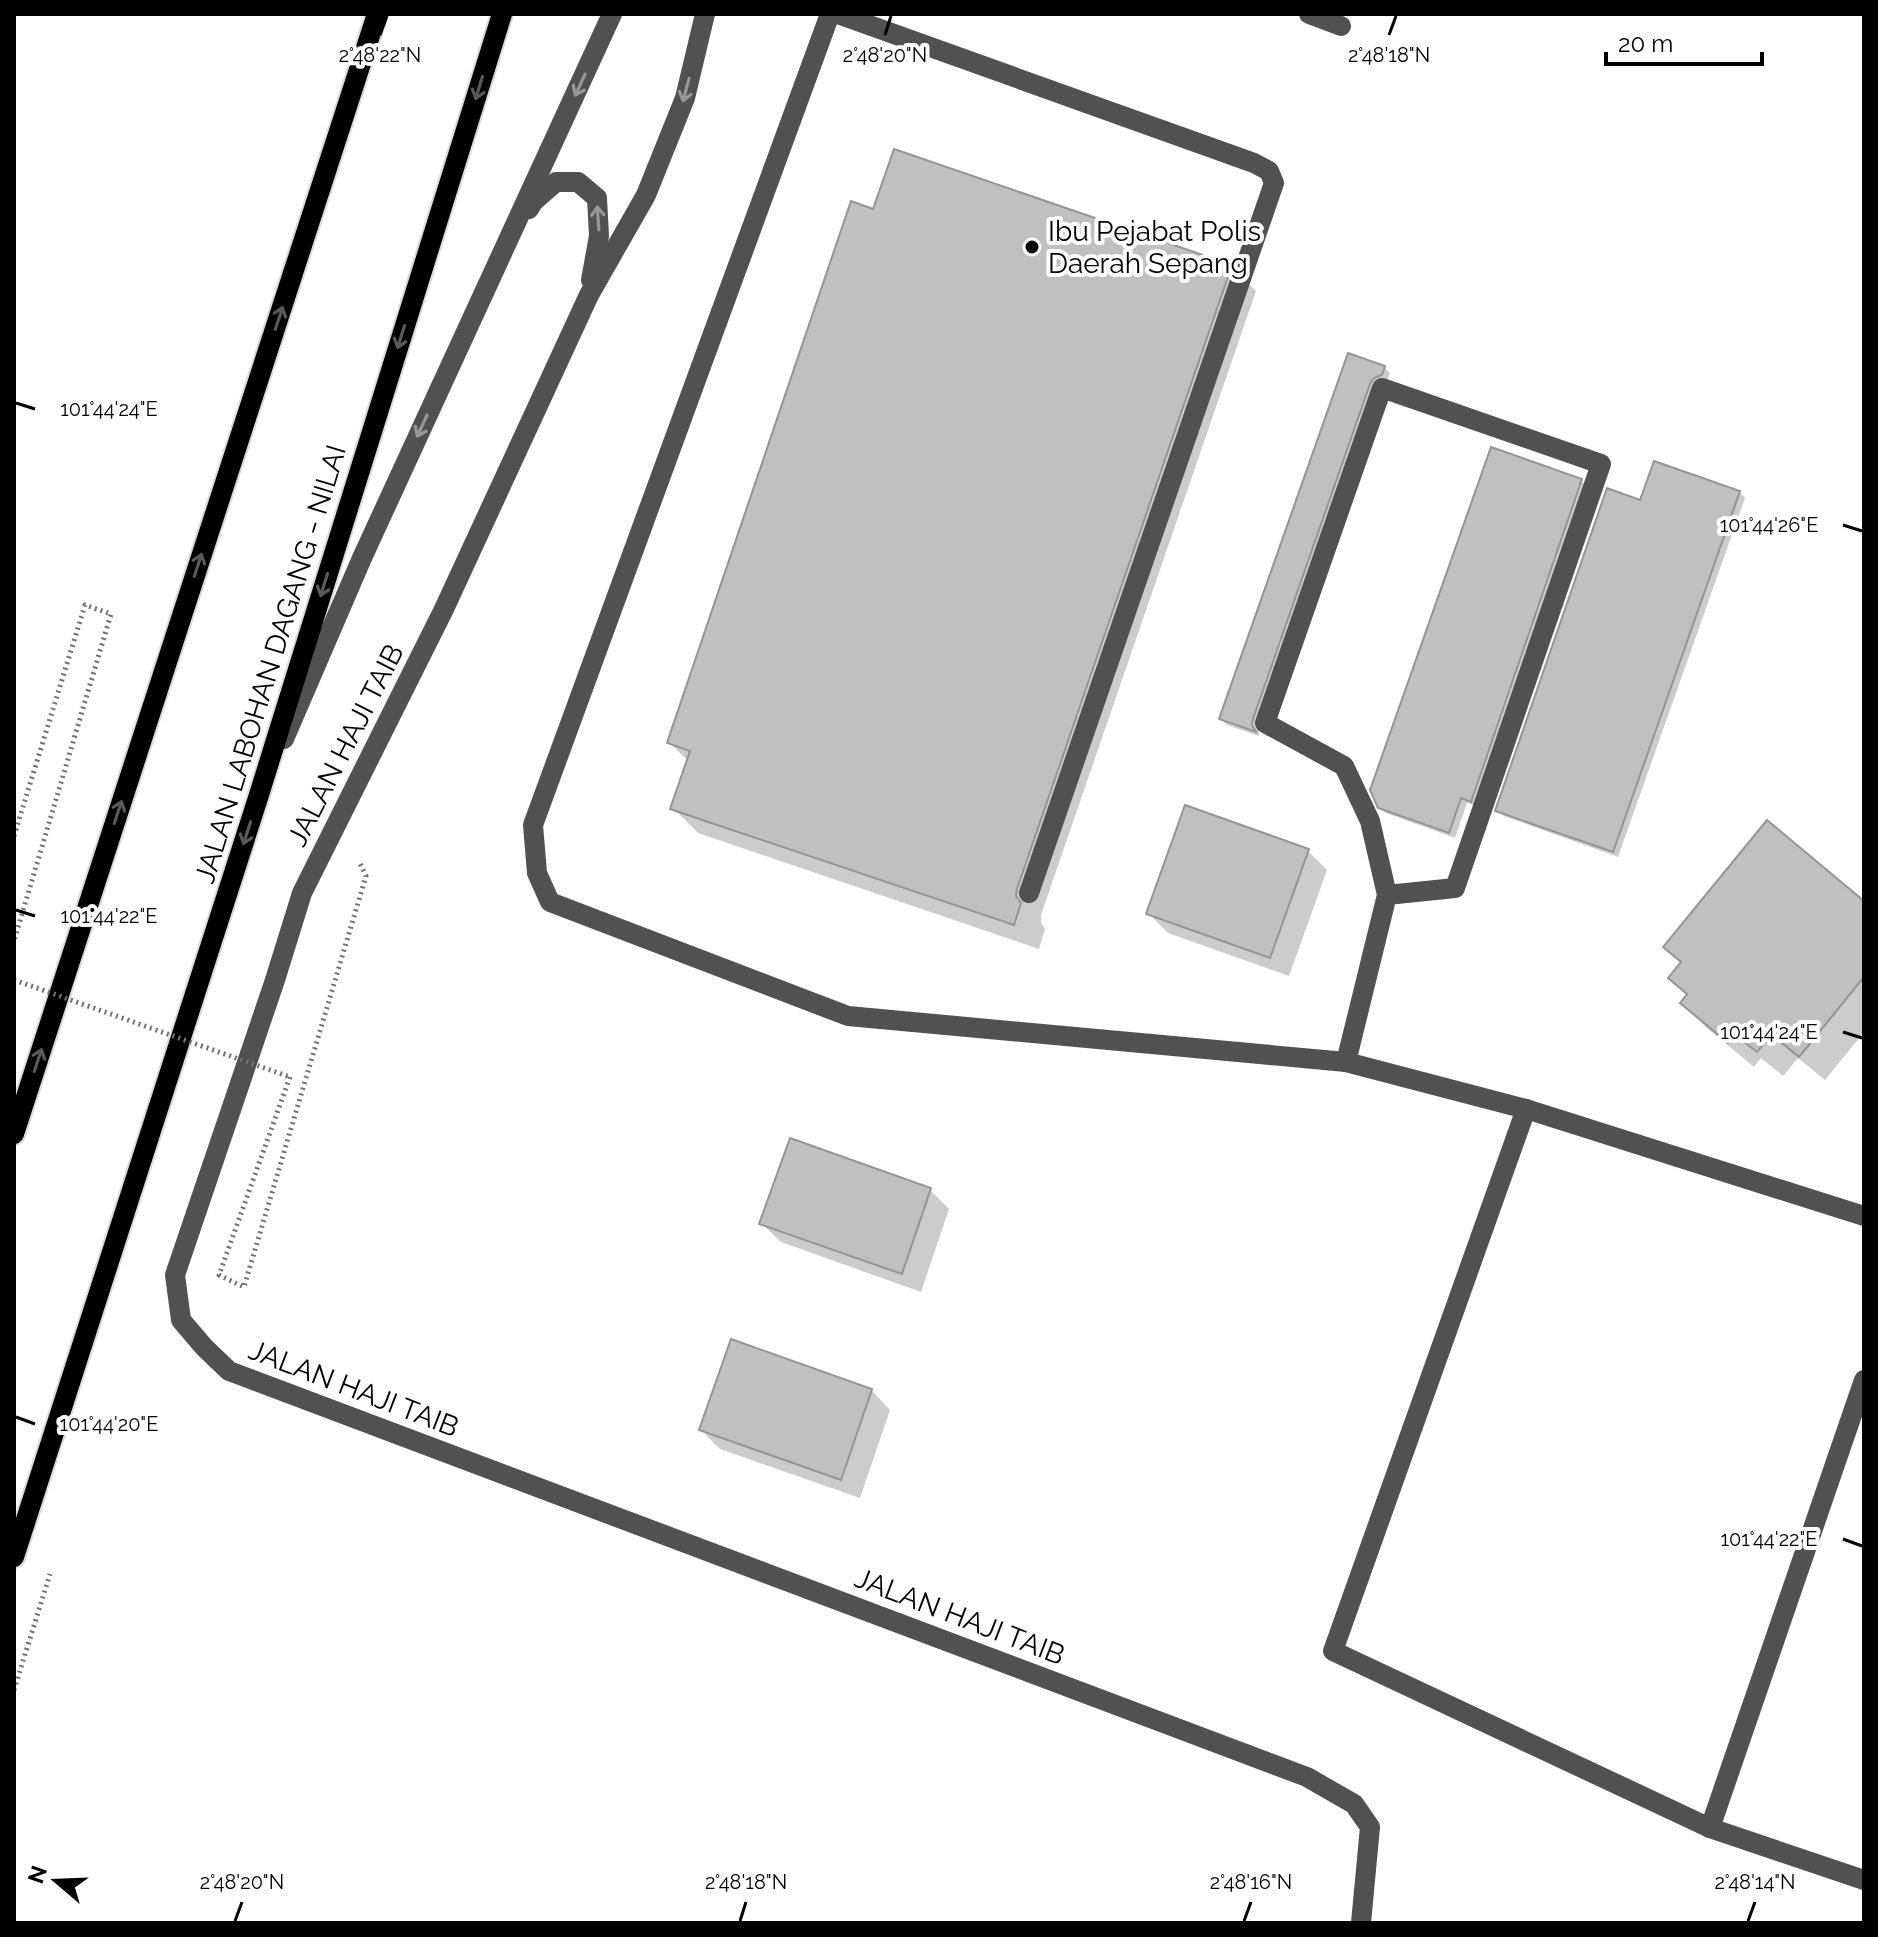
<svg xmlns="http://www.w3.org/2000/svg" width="1878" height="1937" font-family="Raleway,sans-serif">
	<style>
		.shadow { fill: #0003 }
		.building { fill: #c0c0c0; stroke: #959595; stroke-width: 2 }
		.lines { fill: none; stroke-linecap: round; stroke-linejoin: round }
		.major-casing { stroke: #dbdbdb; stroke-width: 24 }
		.path { stroke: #737373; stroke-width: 5; stroke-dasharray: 2 4; stroke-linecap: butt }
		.minor { stroke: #515151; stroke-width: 20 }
		.major { stroke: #000; stroke-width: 20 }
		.path-bridge { stroke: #737373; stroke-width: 5; stroke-dasharray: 2 4; stroke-linecap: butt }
		.oneway { stroke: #979797 }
		.oneway2 { stroke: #595959 }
		.ticks { fill: none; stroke: #000; stroke-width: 3 }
		.poi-dot { fill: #000; stroke: #fff; stroke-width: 3 }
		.labels { text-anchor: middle; stroke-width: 8; stroke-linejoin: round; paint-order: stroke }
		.poi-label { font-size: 28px; fill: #000; stroke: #fff; text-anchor: start }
		.street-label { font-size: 28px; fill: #000; stroke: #fff }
		.ticks-label { font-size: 20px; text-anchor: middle; fill: #000; stroke: #fff; stroke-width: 8; stroke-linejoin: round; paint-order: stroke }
	</style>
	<rect width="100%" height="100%" fill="#fff"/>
	<g class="shadow">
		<polygon points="875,211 1231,266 1256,291 1041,915 1041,923 1045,929 1039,949 698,833 673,808 688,761 669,742"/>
		<polygon points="1349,355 1384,367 1390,373 1258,725 1259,736 1227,725 1221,719"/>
		<polygon points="1581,481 1587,487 1477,806 1467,803 1455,838 1386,813 1380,807"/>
		<polygon points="1739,492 1745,498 1618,857 1504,816 1498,810 1641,502"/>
		<polygon points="1308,851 1327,870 1289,976 1168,933 1149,914"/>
		<polygon points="1864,903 1864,1032 1825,1080 1798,1058 1783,1076 1761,1058 1754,1067 1707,1028 1682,1003 1688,995 1671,978 1682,963 1666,947"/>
		<polygon points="930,1190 949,1209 921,1292 781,1242 761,1223"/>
		<polygon points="871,1390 890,1410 860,1498 720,1449 701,1430"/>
	</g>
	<g class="building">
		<polygon points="894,149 1232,265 1017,889 1016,896 1021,903 1014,925 670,809 690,751 667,743 851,201 873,209"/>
		<polygon points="1348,353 1385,366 1382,375 1374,378 1370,384 1253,719 1252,725 1256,732 1219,719"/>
		<polygon points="1491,447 1582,479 1471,802 1461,798 1449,833 1378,808 1370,790"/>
		<polygon points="1654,461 1740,491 1613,852 1495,811 1607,488 1640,500"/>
		<polygon points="1185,805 1309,849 1270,958 1146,914"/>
		<polygon points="1767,820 1864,901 1864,977 1799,1057 1772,1035 1757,1052 1735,1035 1728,1043 1680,1003 1687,994 1668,978 1681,962 1663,947"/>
		<polygon points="790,1138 931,1188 902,1274 759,1224"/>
		<polygon points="731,1339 872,1389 841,1480 699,1430"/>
	</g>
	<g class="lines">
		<g class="major-casing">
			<g id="major">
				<polyline points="14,1134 377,14"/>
				<polyline points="14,1557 258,798 502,14"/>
			</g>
		</g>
		<g class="path">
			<polyline points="14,836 85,605 111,614 14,941"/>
			<polyline points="290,1077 219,1275 244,1287 366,876 360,863"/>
			<polyline points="14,1690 50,1574"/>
		</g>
		<g class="minor">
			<polyline points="705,14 685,98 646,195 589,295 444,609 302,893 275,980 175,1275 181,1320 204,1347 229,1371 1307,1777 1354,1804 1370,1827 1361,1923"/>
			<polyline points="830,14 533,825 537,873 550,902 848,1016 1346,1062 1526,1109 1864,1216"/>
			<polyline points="838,14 1254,163 1269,171 1274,183 1029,893"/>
			<polyline points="1309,14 1341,26"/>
			<polyline points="529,209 533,202 556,182 578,182 597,198 599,236 591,280"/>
			<polyline points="284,739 362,558 612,14"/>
			<polyline points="1346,1062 1387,895 1370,821 1344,766 1265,723 1382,388 1601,464 1455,888 1387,895"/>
			<polyline points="1526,1109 1333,1651 1710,1828 1864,1880"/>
			<polyline points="1710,1828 1864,1380"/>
		</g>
		<use href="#major" class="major"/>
		<polyline class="path-bridge" points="14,980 290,1077"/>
	</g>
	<defs><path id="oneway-shaft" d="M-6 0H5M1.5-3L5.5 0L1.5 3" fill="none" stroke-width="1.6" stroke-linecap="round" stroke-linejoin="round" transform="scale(2)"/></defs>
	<g class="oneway">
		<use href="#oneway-shaft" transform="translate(580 85) rotate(115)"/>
		<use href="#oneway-shaft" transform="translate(686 90) rotate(105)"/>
		<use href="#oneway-shaft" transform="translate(598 218) rotate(-94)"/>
		<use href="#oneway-shaft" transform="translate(422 426) rotate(115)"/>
	</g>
	<g class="oneway2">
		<use href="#oneway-shaft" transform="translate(479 88) rotate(107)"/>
		<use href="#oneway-shaft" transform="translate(279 318) rotate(-72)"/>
		<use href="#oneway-shaft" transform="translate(401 337) rotate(107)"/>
		<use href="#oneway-shaft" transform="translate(198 565) rotate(-72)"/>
		<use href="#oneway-shaft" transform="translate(324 585) rotate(107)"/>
		<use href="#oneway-shaft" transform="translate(118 812) rotate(-72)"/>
		<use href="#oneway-shaft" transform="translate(247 833) rotate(108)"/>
		<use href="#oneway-shaft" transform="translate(38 1060) rotate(-72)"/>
	</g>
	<path class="ticks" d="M380,35l7,-19M885,35l6,-19M1389,35l7,-19M16,403l19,6M1843,525l19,6M16,910l19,6M1843,1032l19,6M16,1417l19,7M1843,1539l19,7M235,1921l7,-19M740,1921l6,-19M1244,1921l7,-19M1748,1921l7,-19"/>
	<circle class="poi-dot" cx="1032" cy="247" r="8"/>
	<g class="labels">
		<g class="poi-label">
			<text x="1048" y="241">Ibu Pejabat Polis<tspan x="1048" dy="32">Daerah Sepang</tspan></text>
		</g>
		<g class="street-label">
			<text transform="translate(270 664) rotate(-73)" y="10">JALAN LABOHAN DAGANG ‒ NILAI</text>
			<text transform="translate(345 745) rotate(-63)" y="10">JALAN HAJI TAIB</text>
			<text transform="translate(354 1388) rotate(21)" y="10">JALAN HAJI TAIB</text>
			<text transform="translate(960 1616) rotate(21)" y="10">JALAN HAJI TAIB</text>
		</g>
	</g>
	<g class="ticks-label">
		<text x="380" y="62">2°48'22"N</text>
		<text x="885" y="62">2°48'20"N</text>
		<text x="1389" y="62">2°48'18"N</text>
		<text x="109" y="416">101°44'24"E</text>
		<text x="1769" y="532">101°44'26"E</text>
		<text x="109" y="923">101°44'22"E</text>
		<text x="1769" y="1039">101°44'24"E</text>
		<text x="109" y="1431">101°44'20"E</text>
		<text x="1769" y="1546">101°44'22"E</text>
		<text x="242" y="1889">2°48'20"N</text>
		<text x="746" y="1889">2°48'18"N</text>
		<text x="1251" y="1889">2°48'16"N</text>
		<text x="1755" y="1889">2°48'14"N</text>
	</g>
	<rect width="1878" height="1937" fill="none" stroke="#000000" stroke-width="32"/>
	<g transform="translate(56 1881) rotate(289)" stroke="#ffffff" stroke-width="6" paint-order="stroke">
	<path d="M0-6L14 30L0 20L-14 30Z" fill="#000000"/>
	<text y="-12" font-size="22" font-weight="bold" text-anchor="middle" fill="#000000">N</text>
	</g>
	<path d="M1606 52v12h156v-12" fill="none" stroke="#000000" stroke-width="4"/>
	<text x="1618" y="52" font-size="24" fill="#000000" stroke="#ffffff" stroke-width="6" paint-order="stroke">20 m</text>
</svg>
